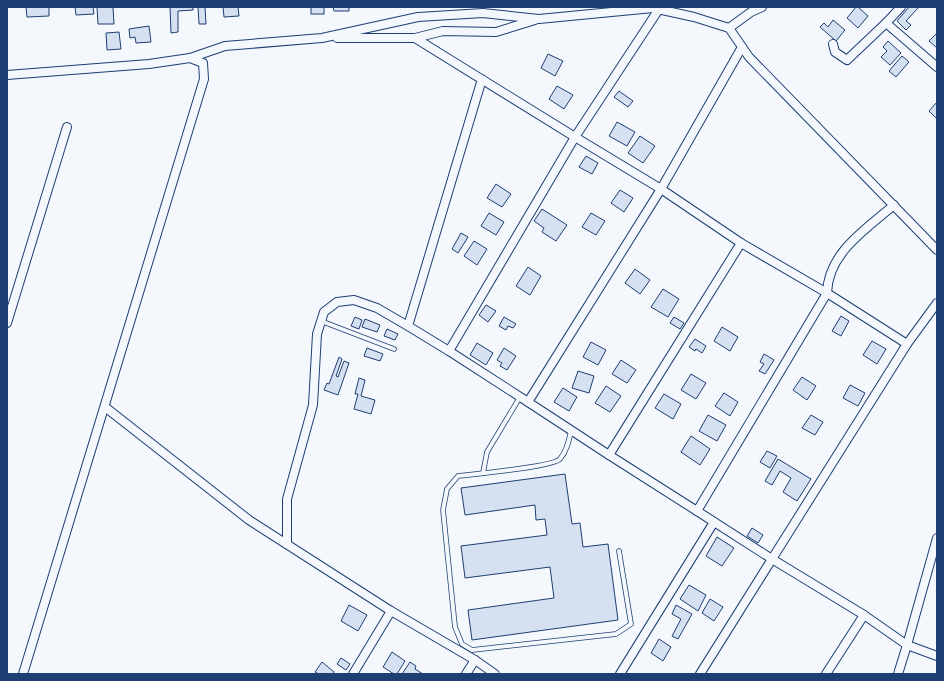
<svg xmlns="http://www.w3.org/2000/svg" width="944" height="681" font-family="'Work Sans',sans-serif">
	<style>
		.building { fill: #d5e0f0; stroke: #1d3f73 }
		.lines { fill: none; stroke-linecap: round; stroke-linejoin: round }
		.service-casing { stroke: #1d3f73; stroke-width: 5.5 }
		.minor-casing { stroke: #1d3f73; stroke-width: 10 }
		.service { stroke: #f4f7fb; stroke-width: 4 }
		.minor { stroke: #f4f7fb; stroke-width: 8 }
	</style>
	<rect width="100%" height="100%" fill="#f4f7fb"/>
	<g class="building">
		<polygon points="26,7 49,7 49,16 27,17"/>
		<polygon points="75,7 93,7 94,14 76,15"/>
		<polygon points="97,7 113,7 114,24 98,24"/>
		<polygon points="170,7 193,7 193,10 178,11 178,32 171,33"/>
		<polygon points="198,7 205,7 206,24 199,24"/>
		<polygon points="223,7 238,7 239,16 224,17"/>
		<rect x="311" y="7" width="13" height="7"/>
		<polygon points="333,7 349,7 349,11 334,11"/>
		<polygon points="856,7 858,7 868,16 858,28 847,18"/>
		<polygon points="909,7 916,7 918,8 906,21 911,25 906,30 897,21"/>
		<polygon points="833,20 845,30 836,41 820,27 824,23 828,27"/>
		<polygon points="149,26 151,42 136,43 135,37 130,38 129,29"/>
		<polygon points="119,32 121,49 107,50 106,33"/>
		<polygon points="937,33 937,48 929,41"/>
		<polygon points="888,41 901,53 890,65 881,57 887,51 883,47"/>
		<polygon points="548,54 563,61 555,76 541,68"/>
		<polygon points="902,56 909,62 896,77 889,71"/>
		<polygon points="557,86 573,95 564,109 549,99"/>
		<polygon points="619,91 633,101 628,107 614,97"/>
		<polygon points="937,102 937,119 929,111"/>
		<polygon points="617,122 635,132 627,146 609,136"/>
		<polygon points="640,136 655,146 643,163 628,153"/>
		<polygon points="586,156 598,163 592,174 579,167"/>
		<polygon points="496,184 511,194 502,207 487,198"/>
		<polygon points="620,190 633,198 624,212 611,203"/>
		<polygon points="542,209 567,225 556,241 542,232 544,228 534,221"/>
		<polygon points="489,213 504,222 496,235 481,226"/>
		<polygon points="591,213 605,221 596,235 582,227"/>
		<polygon points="461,233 468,237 458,253 452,249"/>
		<polygon points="474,241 487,249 477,265 464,256"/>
		<polygon points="528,267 541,276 530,295 516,286"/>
		<polygon points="635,269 650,280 640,294 625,283"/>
		<polygon points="663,289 679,299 668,317 651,307"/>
		<polygon points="486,305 496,311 488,322 479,315"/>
		<polygon points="841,316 849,321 841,336 832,331"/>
		<polygon points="355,317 362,320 359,329 351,326"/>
		<polygon points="504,317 516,324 513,328 508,326 506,330 499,326"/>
		<polygon points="674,317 684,323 680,329 670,323"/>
		<polygon points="365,319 380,325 377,332 362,327"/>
		<polygon points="722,327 738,337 730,351 714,341"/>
		<polygon points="387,329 398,334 395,340 384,336"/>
		<polygon points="695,339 706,346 702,353 696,349 695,351 689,347"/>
		<polygon points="872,341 886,349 877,364 863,355"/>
		<polygon points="591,342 606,350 598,365 583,357"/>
		<polygon points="477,343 493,353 486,365 470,355"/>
		<polygon points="367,348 383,354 380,361 364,356"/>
		<polygon points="504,348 516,356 507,370 500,366 502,363 497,360"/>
		<polygon points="764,354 774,360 765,374 759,371 764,364 760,362"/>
		<polygon points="339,357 342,359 336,376 338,377 344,361 349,363 338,395 324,390 327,383 329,384"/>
		<polygon points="621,360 636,370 627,383 612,374"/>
		<polygon points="578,371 594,376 589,393 572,388"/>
		<polygon points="691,374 706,383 696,399 681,390"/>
		<polygon points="802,377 816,386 807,400 793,390"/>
		<polygon points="359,378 365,380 361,396 375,400 371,414 354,409 358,394 355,394"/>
		<polygon points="850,385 865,393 858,406 843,398"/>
		<polygon points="606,386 621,396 610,412 595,403"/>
		<polygon points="563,388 577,397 569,411 554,402"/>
		<polygon points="724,393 738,402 730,416 715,406"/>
		<polygon points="664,394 681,404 673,419 655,408"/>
		<polygon points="708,415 726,425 717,441 699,431"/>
		<polygon points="811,415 823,422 815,435 802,428"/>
		<polygon points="691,436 710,449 700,465 681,452"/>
		<polygon points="767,451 777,456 770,468 760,462"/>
		<polygon points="778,459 811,479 797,501 783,492 791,478 780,471 772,485 765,481"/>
		<polygon points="565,474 572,524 580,523 583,547 608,544 618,620 472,640 468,610 554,598 550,567 465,578 461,546 547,535 545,519 536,520 535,505 465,515 461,488"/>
		<polygon points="752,528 763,535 758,543 747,536"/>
		<polygon points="717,537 734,548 722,566 706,556"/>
		<polygon points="689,585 706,595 698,611 680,599"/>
		<polygon points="710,599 723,607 714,621 702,613"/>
		<polygon points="349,605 367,615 358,631 341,621"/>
		<polygon points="676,605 692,614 678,639 672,636 681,619 672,614"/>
		<polygon points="659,639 671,647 663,661 651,653"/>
		<polygon points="392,652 405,661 397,674 394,674 383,667"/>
		<polygon points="341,658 350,664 346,670 337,664"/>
		<polygon points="322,662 334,672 333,674 319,674 315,672"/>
		<polygon points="410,662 416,666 415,669 423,674 402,674"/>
	</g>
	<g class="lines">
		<g class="service-casing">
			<g id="service">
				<polyline points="321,321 394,349"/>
				<path d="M571,431c-2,9 -4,20 -11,28 -7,8 -87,15 -102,17l-11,13 -4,21 12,117 7,17 10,6 144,-16 15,-10 -12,-73"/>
				<polyline points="483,473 487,452 520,397"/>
			</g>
		</g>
		<g class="minor-casing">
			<g id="minor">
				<polyline points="886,23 901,7"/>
				<polyline points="729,28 751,12 762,7"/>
				<polyline points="337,38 415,38 443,31 496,32 535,20"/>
				<polyline points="415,38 575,137 449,351 408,326 482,79"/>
				<polyline points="833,44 835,52 847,60 886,23 937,67"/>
				<polyline points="190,58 225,46 322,38 418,17 483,13 539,19 653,8 694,17 729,28 749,57 937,250"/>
				<polyline points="7,75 149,64 190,58 203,63 204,79 23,674"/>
				<polyline points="7,323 67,127"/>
				<polyline points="907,344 937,303"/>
				<polyline points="449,351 528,402 661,189 575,137 659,9"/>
				<polyline points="528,402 609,455 741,243 661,189 742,47"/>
				<polyline points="105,407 249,520 391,611 475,660 495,674"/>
				<polyline points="609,455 697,511 827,293 741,243"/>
				<path d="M697,511l75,48 135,-215 -80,-51c1,-40 39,-64 67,-88"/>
				<polyline points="937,538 907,645 937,656"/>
				<polyline points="287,544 287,499 313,405 317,334 324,312 337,302 354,300 377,308 408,326"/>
				<polyline points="864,615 907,645 898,674"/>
				<polyline points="353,674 391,611"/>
				<polyline points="466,674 475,660"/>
				<polyline points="620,674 714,522"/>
				<polyline points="700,674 772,559 864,615 826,674"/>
			</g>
		</g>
		<use href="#service" class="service"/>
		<use href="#minor" class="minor"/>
	</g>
	<rect width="944" height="681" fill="none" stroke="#1d3f73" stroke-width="16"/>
</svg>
